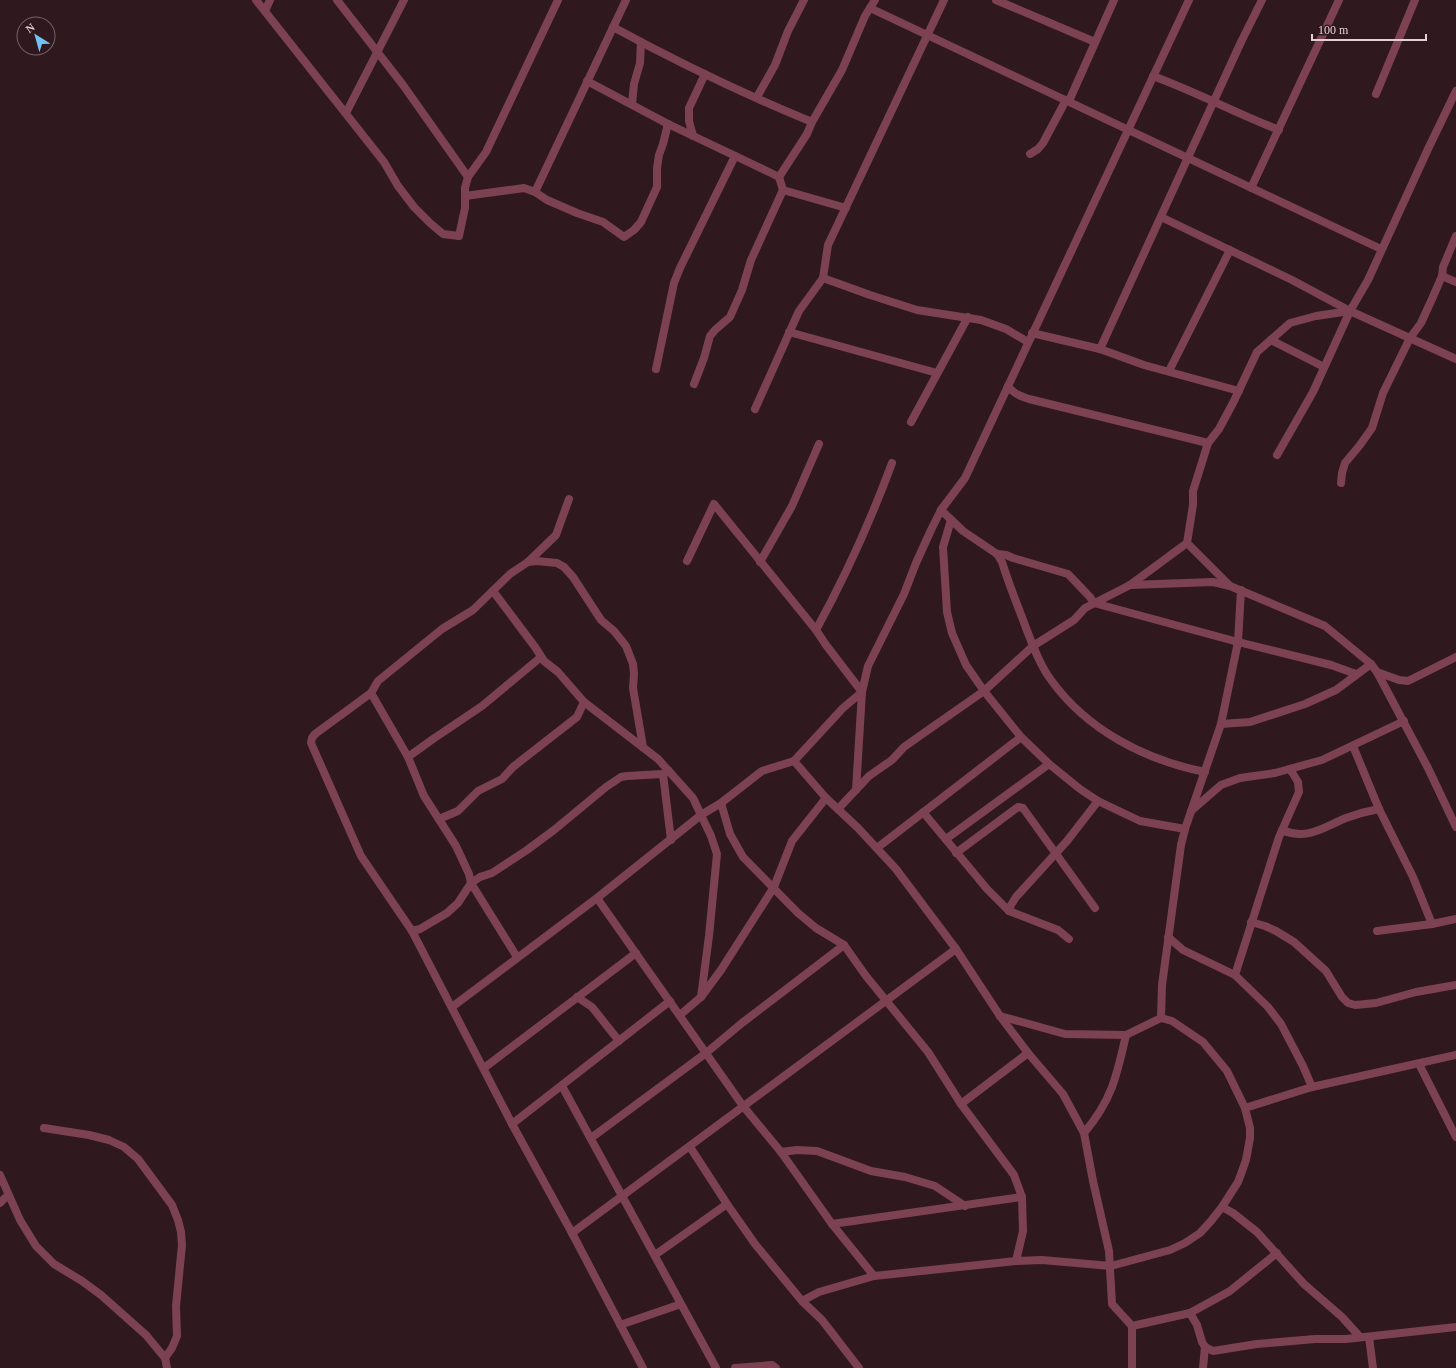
<svg xmlns="http://www.w3.org/2000/svg" width="1456" height="1368" font-family="'Times New Roman',serif">
	<style>
		.lines { fill: none; stroke-linecap: round; stroke-linejoin: round }
		.minor { stroke: #7d4252; stroke-width: 8 }
	</style>
	<rect width="100%" height="100%" fill="#2f181e"/>
	<g class="lines">
		<g class="minor">
			<polyline points="256,0 384,162 398,186 414,207 430,223 443,234 459,236 465,208 465,188 468,177 486,152 558,0"/>
			<polyline points="337,0 403,85 468,177"/>
			<polyline points="996,0 1095,42"/>
			<polyline points="870,8 1381,249"/>
			<polyline points="265,11 270,0"/>
			<path d="M613,27c64,35 131,67 199,95"/>
			<path d="M1153,76c43,16 83,37 126,54"/>
			<polyline points="587,81 668,124 771,173 779,177 783,190 846,208"/>
			<polyline points="1376,94 1415,0"/>
			<polyline points="757,97 775,65 788,31 804,0"/>
			<polyline points="1069,101 1114,0"/>
			<polyline points="632,104 634,84 640,63 641,42"/>
			<polyline points="346,113 404,0"/>
			<polyline points="693,136 689,121 689,108 705,74"/>
			<polyline points="1030,154 1038,149 1043,143 1066,100"/>
			<polyline points="779,177 807,134 812,122 842,70 865,16 875,0"/>
			<polyline points="1251,188 1339,0"/>
			<polyline points="535,192 626,0"/>
			<polyline points="465,196 524,188 535,192 547,200 577,213 603,222 624,237 634,230 641,222 657,187 657,168 659,155 663,144 668,124"/>
			<polyline points="1161,217 1292,280 1350,311 1456,359"/>
			<polyline points="1442,276 1456,282"/>
			<polyline points="823,278 870,295 917,310 981,320 1006,329 1028,342"/>
			<polyline points="789,332 937,373"/>
			<polyline points="1032,333 1100,349 1144,365 1239,391"/>
			<polyline points="1271,340 1324,367"/>
			<polyline points="1100,349 1241,42 1262,0"/>
			<polyline points="656,369 674,283 680,268 735,156"/>
			<polyline points="1169,371 1230,250"/>
			<polyline points="694,384 704,358 710,336 715,330 730,317 742,290 751,260 783,190"/>
			<path d="M1008,386c5,8 13,10 21,13l179,44"/>
			<polyline points="755,409 799,311 823,278 828,245 944,0"/>
			<polyline points="911,422 968,317"/>
			<polyline points="1277,455 1313,392 1350,311 1368,280 1428,149 1456,91"/>
			<polyline points="1341,483 1342,473 1345,463 1360,445 1372,428 1383,393 1410,338 1421,323 1432,299 1442,276 1443,267 1456,236"/>
			<path d="M941,510l22,21 34,23 5,8c7,23 16,44 24,66 7,18 14,37 25,52 36,50 94,80 154,92"/>
			<polyline points="951,520 943,547 947,612 952,633 966,665 984,691 1021,737 1049,764 1080,789 1098,801 1140,821 1185,829"/>
			<polyline points="1187,543 1230,586"/>
			<polyline points="997,554 1006,555 1013,558 1068,574 1090,597 1094,603 1238,642 1331,665 1356,674"/>
			<polyline points="687,561 714,504 816,630 826,645 862,692 856,790"/>
			<polyline points="528,562 537,561 557,563 564,567 573,577 601,620 614,631 626,646 633,664 634,674 633,688 643,747"/>
			<polyline points="760,562 792,506 819,444"/>
			<polyline points="1130,585 1213,582 1230,586 1325,626 1371,664 1377,672 1428,768 1456,827"/>
			<polyline points="493,591 535,647 544,661 558,672 584,702 658,759 693,798 711,836 717,854 709,936 701,997"/>
			<path d="M816,630c29,-53 55,-110 76,-167"/>
			<polyline points="1377,672 1399,680 1408,681 1456,657"/>
			<polyline points="371,693 315,734 312,738 311,743 361,856 412,931 420,929 447,913 458,903 471,883 480,877 492,873 527,850 554,830 606,787 621,777 627,776 663,774 669,771"/>
			<polyline points="1221,724 1238,642 1241,590"/>
			<polyline points="1353,746 1379,809 1413,877 1432,924"/>
			<polyline points="408,757 433,739 482,706 541,657"/>
			<polyline points="794,761 826,798 858,828 896,869 956,949 1000,1016 1028,1053 1063,1094 1084,1133 1093,1181 1109,1251 1112,1304 1132,1326 1132,1368"/>
			<polyline points="663,774 671,840"/>
			<polyline points="721,803 730,834 743,857 798,913 816,928 844,945 866,976 928,1052 961,1104 1014,1175 1022,1197 1023,1231 1016,1261"/>
			<polyline points="838,809 869,776 892,760 904,747 921,735 984,691 1033,646 1074,620 1085,608 1130,585 1187,543 1193,505 1193,491 1208,443 1219,429 1233,403 1257,352 1290,323 1316,316 1350,311"/>
			<polyline points="1191,811 1221,785 1240,778 1275,773 1322,760 1404,721"/>
			<polyline points="923,812 987,889 1009,911 1058,930 1069,939"/>
			<polyline points="439,819 458,811 478,791 502,779 513,767 577,717 584,702"/>
			<path d="M1282,830c25,11 42,-3 64,-12 11,-4 22,-7 33,-9"/>
			<polyline points="946,839 1049,764"/>
			<polyline points="877,848 1021,737"/>
			<polyline points="956,853 1018,807 1023,808 1095,908"/>
			<polyline points="597,898 743,1106 781,1152 832,1224 874,1276"/>
			<polyline points="1009,911 1011,905 1016,897 1067,841 1098,801"/>
			<polyline points="1251,922 1265,926 1276,931 1294,942 1326,971 1342,997 1348,1003 1355,1005 1376,1003 1416,992 1456,985"/>
			<polyline points="412,931 512,1124 572,1233 643,1368"/>
			<polyline points="1377,931 1432,924 1456,919"/>
			<polyline points="1168,937 1183,950 1235,975 1268,1007 1281,1024 1303,1066 1312,1087"/>
			<polyline points="517,957 471,883 469,874 456,846 424,796 408,757 371,693 378,681 442,629 473,610 510,574 528,562 556,535 569,499"/>
			<polyline points="1235,975 1279,837 1299,792 1298,782 1290,769"/>
			<polyline points="577,997 592,1007 619,1041"/>
			<polyline points="452,1007 597,898 701,815 721,803 762,771 794,761 843,708 862,692 868,666 904,594 916,563 931,530 941,510 965,478 1189,0"/>
			<polyline points="680,1015 701,997 721,970 774,887 792,841 826,798"/>
			<polyline points="1000,1016 1065,1034 1126,1035"/>
			<polyline points="1161,1018 1162,985 1181,845 1185,829 1221,724 1250,722 1305,704 1336,690 1371,664"/>
			<polyline points="1419,1064 1456,1137"/>
			<polyline points="484,1068 636,953"/>
			<polyline points="562,1086 716,1368"/>
			<polyline points="961,1104 1028,1053"/>
			<polyline points="1245,1108 1312,1087 1456,1055"/>
			<polyline points="512,1124 670,1001"/>
			<polyline points="44,1128 89,1135 109,1140 124,1147 138,1159 172,1205 178,1220 181,1232 182,1245 176,1306 177,1336 172,1348 165,1358"/>
			<polyline points="591,1138 706,1053 742,1023 844,945"/>
			<polyline points="690,1147 727,1204 755,1244 802,1301 822,1320 859,1368"/>
			<polyline points="781,1152 797,1150 817,1151 871,1171 905,1177 935,1186 965,1206"/>
			<polyline points="0,1175 20,1220 36,1246 54,1264 82,1281 101,1295 146,1335 165,1358 167,1368"/>
			<polyline points="0,1203 8,1195"/>
			<polyline points="1222,1207 1233,1213 1257,1232 1304,1284 1342,1317 1360,1337"/>
			<polyline points="832,1224 1022,1197"/>
			<polyline points="572,1233 956,949"/>
			<polyline points="655,1255 727,1204"/>
			<path d="M802,1301l17,-9 55,-16 142,-15 26,-1 69,6 59,-16 15,-7 15,-10 11,-12 11,-14 16,-25 3,-8 5,-14 4,-22v-10l-5,-20 -18,-37 -24,-29 -31,-21 -11,-3 -35,17c-9,40 -14,65 -42,98"/>
			<polyline points="1190,1313 1197,1325 1202,1342 1205,1347 1213,1351 1257,1344 1315,1339 1346,1339 1456,1327"/>
			<polyline points="620,1325 681,1304"/>
			<polyline points="1132,1326 1190,1313 1230,1291 1277,1253"/>
			<polyline points="1369,1337 1373,1368"/>
			<polyline points="735,1368 772,1365 776,1368"/>
			<polyline points="1203,1368 1205,1347"/>
		</g>
	</g>
	<g transform="translate(36 36) rotate(323)"><circle r="19" fill="#2f181e" stroke="#766267"/>
	<path d="M0-3L7 15L0 10L-7 15Z" fill="#6fc2f4"/>
	<text y="-6" font-size="11" font-weight="bold" text-anchor="middle" fill="#e1d1d4">N</text>
	</g>
	<path d="M1312 34v6h114v-6" fill="none" stroke="#e1d1d4" stroke-width="2"/>
	<text x="1318" y="34" font-size="12" fill="#e1d1d4" stroke="#2f181e" stroke-width="3" paint-order="stroke">100 m</text>
</svg>
